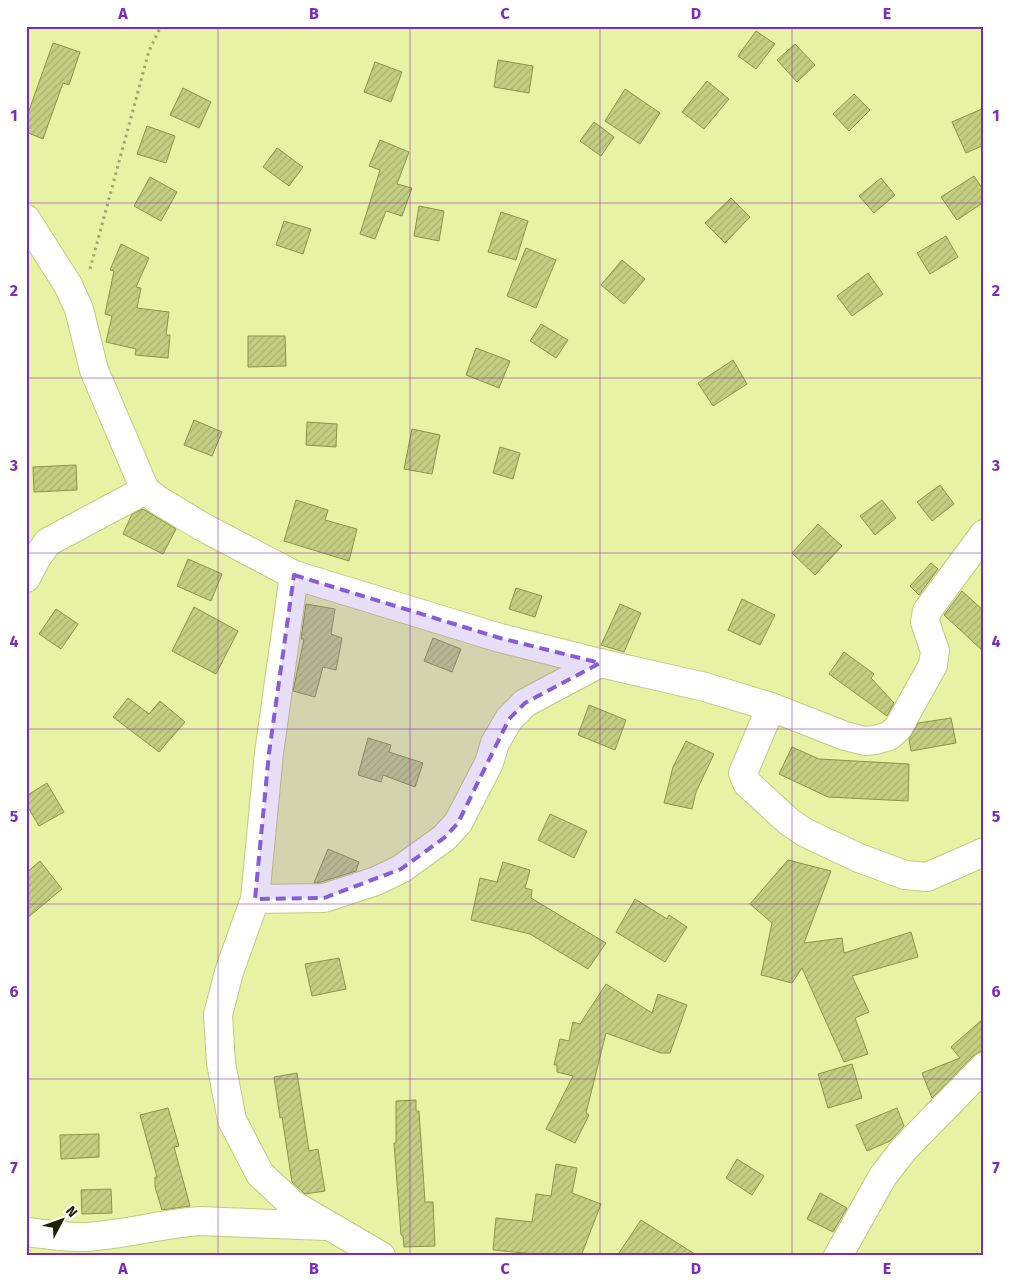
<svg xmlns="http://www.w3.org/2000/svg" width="1010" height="1282" font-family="'Fira Sans',sans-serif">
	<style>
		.building { fill: url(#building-hatch); stroke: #8b9348 }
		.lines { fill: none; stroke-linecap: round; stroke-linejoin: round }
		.minor-casing { stroke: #c0ca7d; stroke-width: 30 }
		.path { stroke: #9fa669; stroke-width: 3; stroke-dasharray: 2.5 4; stroke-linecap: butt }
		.minor { stroke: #fff; stroke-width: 28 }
		.marked { fill: #845ed8; fill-opacity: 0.2; stroke: #845ed8; stroke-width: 4; stroke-dasharray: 10 6; stroke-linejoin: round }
		.grid { fill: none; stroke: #7b2cbf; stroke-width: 1; stroke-opacity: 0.55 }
		.neatline { fill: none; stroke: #7b2cbf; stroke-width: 2 }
		.grid-label { font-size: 16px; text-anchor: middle; font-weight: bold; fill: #7b2cbf }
	</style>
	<defs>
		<pattern id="building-hatch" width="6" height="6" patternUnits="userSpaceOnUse" patternTransform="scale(1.25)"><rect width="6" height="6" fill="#c4ce81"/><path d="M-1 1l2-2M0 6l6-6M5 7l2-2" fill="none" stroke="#a8b16e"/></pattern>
	</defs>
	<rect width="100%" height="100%" fill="#e8f2a4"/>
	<g class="building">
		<polygon points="756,31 775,44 756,69 738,56"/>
		<polygon points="53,43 80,52 69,85 63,83 43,139 26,132 26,119"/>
		<polygon points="795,44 815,65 797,82 777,60"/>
		<polygon points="498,60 533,66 529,93 494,87"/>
		<polygon points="375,62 402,72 391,102 364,92"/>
		<polygon points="707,81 729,99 704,129 682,112"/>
		<polygon points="183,88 211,102 199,128 170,115"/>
		<polygon points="625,89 660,113 640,144 605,121"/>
		<polygon points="854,94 870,110 849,131 833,114"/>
		<polygon points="984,108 984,145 966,153 952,122"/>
		<polygon points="594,122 614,137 601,156 580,141"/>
		<polygon points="147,126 175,136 166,163 137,154"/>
		<polygon points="380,140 409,152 397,184 412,188 402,216 386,211 375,239 360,234 380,170 369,166"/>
		<polygon points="277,148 303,167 289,186 263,167"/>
		<polygon points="974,176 984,191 984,202 957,220 941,197"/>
		<polygon points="150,177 177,192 161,221 134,206"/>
		<polygon points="881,178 895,195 874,213 859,196"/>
		<polygon points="731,198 750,217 725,243 705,223"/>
		<polygon points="419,206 444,211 439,241 414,236"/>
		<polygon points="501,212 528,221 516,260 488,252"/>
		<polygon points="284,221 311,229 303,254 276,245"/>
		<polygon points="946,236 958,257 930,274 917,253"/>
		<polygon points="121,244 149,258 136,287 141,288 137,308 169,312 166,335 170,335 168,358 135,355 136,349 106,342 112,316 105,314 114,271 110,270"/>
		<polygon points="526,248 556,260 536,308 507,296"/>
		<polygon points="622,260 645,279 624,304 601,285"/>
		<polygon points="868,273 883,294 852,316 837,296"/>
		<polygon points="541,324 568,340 556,358 530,341"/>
		<polygon points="248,336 285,336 286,366 248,367"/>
		<polygon points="476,348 510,361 499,388 466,375"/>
		<polygon points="733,360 747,384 713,406 698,383"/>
		<polygon points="194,420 222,432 212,456 184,445"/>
		<polygon points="307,422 337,424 336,447 306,445"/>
		<polygon points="412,429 440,435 432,474 404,469"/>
		<polygon points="500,447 520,453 513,479 493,473"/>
		<polygon points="76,465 77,490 34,492 33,467"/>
		<polygon points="940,485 954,504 932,521 917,502"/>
		<polygon points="296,500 328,510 325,520 357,529 349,561 284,541"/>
		<polygon points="882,500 896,518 875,535 860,516"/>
		<polygon points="143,509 176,529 163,554 123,534 132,514"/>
		<polygon points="818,524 842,546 815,575 792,553"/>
		<polygon points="188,559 222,574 211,601 177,586"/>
		<polygon points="931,563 938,569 919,595 910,586"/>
		<polygon points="516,588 542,596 535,617 509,609"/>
		<polygon points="962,591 984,611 984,652 944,615"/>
		<polygon points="742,599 775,615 760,645 728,630"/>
		<polygon points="306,604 335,609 331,634 342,638 336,670 323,667 315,697 293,691 304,639 301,639"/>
		<polygon points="620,604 641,613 624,652 601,645"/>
		<polygon points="194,607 238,631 216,674 172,651"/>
		<polygon points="56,609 78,624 61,649 39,634"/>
		<polygon points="433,638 461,649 452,672 424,661"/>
		<polygon points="844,652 874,674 871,678 894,703 887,716 829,674"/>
		<polygon points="128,698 149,714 160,701 185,722 159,752 113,717"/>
		<polygon points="589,705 626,720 615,750 578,735"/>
		<polygon points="951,718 956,743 911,751 909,739 918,723"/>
		<polygon points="368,738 391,745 389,752 423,763 415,787 383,775 381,782 358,775"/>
		<polygon points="686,741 714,754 696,792 692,809 664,803 673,767"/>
		<polygon points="792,747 819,759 909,764 908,801 828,797 779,774"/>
		<polygon points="47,783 64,812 39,826 26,804 26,796"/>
		<polygon points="550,814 587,831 574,858 538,840"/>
		<polygon points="328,849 359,862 356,871 321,882 314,883"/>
		<polygon points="788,860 831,871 804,943 842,938 844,953 911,932 918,957 852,976 869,1012 855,1018 868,1054 844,1062 802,968 792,983 761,975 772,923 750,904"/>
		<polygon points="40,861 62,889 26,919 26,873"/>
		<polygon points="503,862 530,870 525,888 532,890 531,898 606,943 588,969 530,934 471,920 480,878 497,882"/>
		<polygon points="635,899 667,919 669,915 687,927 665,962 616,932"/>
		<polygon points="339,958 346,989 312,996 305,964"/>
		<polygon points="606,984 652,1013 658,994 687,1005 670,1053 661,1053 606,1033 586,1113 589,1115 575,1143 546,1129 573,1076 557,1072 557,1065 554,1065 560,1039 569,1041 573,1022 580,1024"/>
		<polygon points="984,1018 984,1052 979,1052 973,1056 932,1098 922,1073 960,1058 951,1047"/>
		<polygon points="852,1064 862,1098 828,1108 818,1074"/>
		<polygon points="297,1073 309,1151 318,1149 325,1191 305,1194 292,1182 282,1117 280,1118 274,1077"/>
		<polygon points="416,1100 416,1111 419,1111 425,1202 433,1202 435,1246 404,1247 403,1236 401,1235 394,1143 396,1143 396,1101"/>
		<polygon points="168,1108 179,1146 174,1147 190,1206 162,1210 155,1187 155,1177 157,1177 140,1115"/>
		<polygon points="897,1108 904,1126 890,1141 867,1151 856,1125"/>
		<polygon points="99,1134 99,1157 61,1159 60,1135"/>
		<polygon points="737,1159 764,1176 752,1195 726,1178"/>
		<polygon points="556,1164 577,1168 572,1193 601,1204 581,1256 555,1256 493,1250 496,1218 532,1222 536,1194 551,1196"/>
		<polygon points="111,1189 112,1213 82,1214 81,1190"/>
		<polygon points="820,1193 847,1208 833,1232 807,1219"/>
		<polygon points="641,1220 698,1256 617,1256"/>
	</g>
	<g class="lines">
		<g class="minor-casing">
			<g id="minor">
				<polyline points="26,219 68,285 79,309 94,370 145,490 158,500 201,526 294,575 500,638 600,663 705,687 771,707 845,736 865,741 875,740 889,736 898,728 933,665 935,651 925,622 927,611 984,534"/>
				<polyline points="294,575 269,753 255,899 229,972 218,1015 221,1063 232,1120 260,1174 292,1204 381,1256"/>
				<polyline points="26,578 37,557 48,542 145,490"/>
				<polyline points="771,707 743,773 747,783 788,821 804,832 859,858 905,875 927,877 984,852"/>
				<polyline points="255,899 324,898 376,881 401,869 444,838 458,823 489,763 495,743 509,719 525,703 600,663"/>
				<path d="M26,1232c19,2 39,6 58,5 39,-2 77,-13 115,-16l127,5"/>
				<polyline points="838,1256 883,1176 904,1149 984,1067"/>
			</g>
		</g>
		<polyline class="path" points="90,269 149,51 161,26"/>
		<use href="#minor" class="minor"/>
	</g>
	<path class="marked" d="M294,575l206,63 100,25 -75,40 -16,16 -51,104 -14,15 -43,31 -77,29 -69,1 14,-146z"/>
	<path class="grid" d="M218,26v1230M410,26v1230M600,26v1230M792,26v1230M26,203h958M26,378h958M26,553h958M26,729h958M26,904h958M26,1079h958"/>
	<rect width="1010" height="1282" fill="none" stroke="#ffffff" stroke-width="55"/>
	<g transform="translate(62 1220) rotate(49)" stroke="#ffffff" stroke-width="4" paint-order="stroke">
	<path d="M0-4L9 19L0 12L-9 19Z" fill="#1f2202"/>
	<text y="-8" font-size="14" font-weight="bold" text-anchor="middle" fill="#1f2202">N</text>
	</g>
	<rect x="28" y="28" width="954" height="1226" class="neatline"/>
	<g class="grid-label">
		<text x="123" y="19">A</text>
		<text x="314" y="19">B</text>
		<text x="505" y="19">C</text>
		<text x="696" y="19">D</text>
		<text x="887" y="19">E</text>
		<text x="14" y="121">1</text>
		<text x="996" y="121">1</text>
		<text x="14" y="296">2</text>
		<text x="996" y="296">2</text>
		<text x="14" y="471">3</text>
		<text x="996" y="471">3</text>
		<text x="14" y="647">4</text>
		<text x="996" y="647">4</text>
		<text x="14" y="822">5</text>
		<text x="996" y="822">5</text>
		<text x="14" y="997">6</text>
		<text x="996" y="997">6</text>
		<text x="14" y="1173">7</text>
		<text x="996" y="1173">7</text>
		<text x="123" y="1274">A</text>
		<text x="314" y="1274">B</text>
		<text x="505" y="1274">C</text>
		<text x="696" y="1274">D</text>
		<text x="887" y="1274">E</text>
	</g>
</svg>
